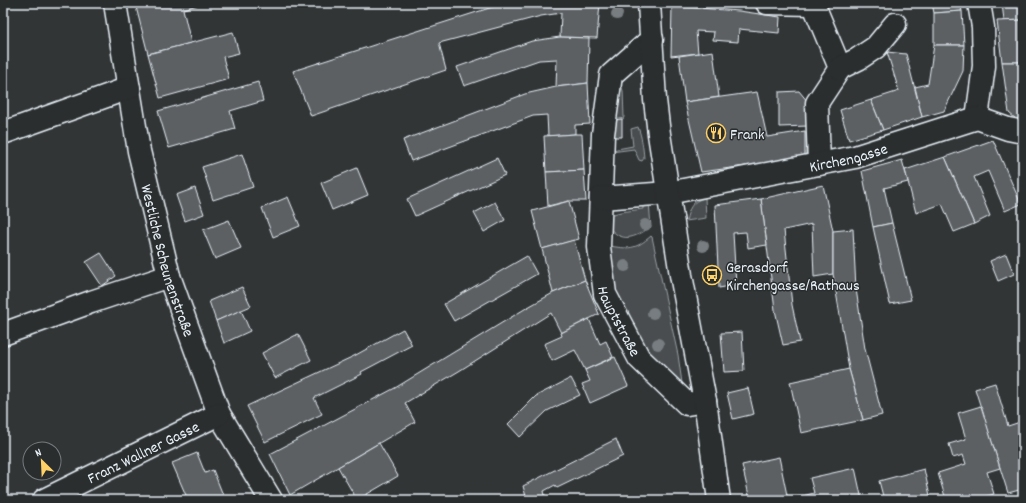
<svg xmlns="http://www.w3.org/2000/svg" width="1026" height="503" font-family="Dekko,sans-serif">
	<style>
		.green { fill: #494d4f; stroke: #989fa4 }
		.building { fill: #5c6063; stroke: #e8f1f8 }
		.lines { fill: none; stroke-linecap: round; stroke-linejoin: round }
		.minor-casing { stroke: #e8f1f8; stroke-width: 25 }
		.major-casing { stroke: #e8f1f8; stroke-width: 25 }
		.minor { stroke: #2a2d2e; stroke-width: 22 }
		.major { stroke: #2a2d2e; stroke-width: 22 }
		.tree { fill: #777d80 }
		.labels { text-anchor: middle; stroke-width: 3; stroke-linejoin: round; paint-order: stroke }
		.poi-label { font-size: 16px; fill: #e8f1f8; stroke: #2a2d2e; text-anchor: start }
		.street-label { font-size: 16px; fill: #e8f1f8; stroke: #2a2d2e }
	</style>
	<rect width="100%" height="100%" fill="#323536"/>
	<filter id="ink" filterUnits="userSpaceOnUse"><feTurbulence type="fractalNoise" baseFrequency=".025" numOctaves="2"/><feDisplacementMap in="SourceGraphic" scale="8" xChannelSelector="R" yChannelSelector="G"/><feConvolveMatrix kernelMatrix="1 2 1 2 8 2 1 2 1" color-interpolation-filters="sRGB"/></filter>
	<g filter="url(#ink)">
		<g class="green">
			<polygon points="620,79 623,91 624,117 623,119 611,120"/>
			<path d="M638,127c4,11 5,20 6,31l-2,3 -3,-1 -5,-11 -23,3 1,-2 21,-4 -2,-17z"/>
			<path d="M648,190l3,37c-17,11 -29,17 -43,-1l1,-11 12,-3 22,-3v-18z"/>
			<path d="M705,198l1,20 -20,3c3,-12 5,-20 19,-23z"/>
			<path d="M651,236l1,1 26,118 4,28h-2l-18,-12 -34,-49 -15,-33 -4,-43c20,3 26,4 42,-10z"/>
		</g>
		<g class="building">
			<polygon points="135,3 205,3 183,9 191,43 148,54"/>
			<polygon points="505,3 600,3 597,38 560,37 561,13 541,16 439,43 446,70 311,116 293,71"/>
			<polygon points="932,3 960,3 962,11 934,13"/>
			<polygon points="1002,3 1023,3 1023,20 1004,21"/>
			<polygon points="672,6 739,11 780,17 779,33 739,29 738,42 713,40 714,32 696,31 698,53 671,56"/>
			<polygon points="962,11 964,45 934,45 934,13"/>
			<polygon points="1023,20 1023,62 1002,62 997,21"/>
			<polygon points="233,32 239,53 223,57 229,79 160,98 148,54"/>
			<polygon points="560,37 589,38 588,83 556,87 557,59 539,60 464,86 457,67 532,41"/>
			<polygon points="934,45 964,45 963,71 944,111 922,117 915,87 928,84"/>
			<polygon points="713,51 719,97 685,102 679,56"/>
			<polygon points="887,52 906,54 922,117 883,130 871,100 899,91"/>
			<polygon points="1002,62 1023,62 1023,125 1009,113"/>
			<polygon points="258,82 263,101 230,111 235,129 169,148 158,111"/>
			<polygon points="588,83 590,124 575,125 575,134 548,136 547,115 533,116 411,161 403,140 525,94 556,87"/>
			<polygon points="799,91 808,102 808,126 779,127 779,92"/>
			<polygon points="757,92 767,137 805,131 805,158 701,172 685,102"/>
			<polygon points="871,100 883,130 849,140 840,110"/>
			<polygon points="622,119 622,137 612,137 611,120"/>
			<polygon points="575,134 582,134 584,170 546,172 544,136"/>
			<polygon points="993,140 1021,204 1005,211 988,171 974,177 990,216 974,224 945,157"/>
			<polygon points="1021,151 1023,151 1023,173 1018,173"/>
			<polygon points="242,154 253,187 213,200 202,167"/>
			<polygon points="945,157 974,224 954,232 942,204 916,213 905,170"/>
			<polygon points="497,158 505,175 415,216 407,199"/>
			<polygon points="902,160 908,182 884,188 892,223 873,227 862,171"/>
			<polygon points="357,168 368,195 332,210 321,183"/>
			<polygon points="584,170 586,201 569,201 548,206 546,172"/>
			<polygon points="823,185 833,231 833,274 814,277 812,224 784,230 792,305 800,342 783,345 775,310 761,199"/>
			<polygon points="195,188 204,214 185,221 176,195"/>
			<polygon points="288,197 300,226 273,237 262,208"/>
			<polygon points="761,199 767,245 748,248 746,232 733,233 736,285 719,288 715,205"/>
			<polygon points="569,201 579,239 542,249 532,211"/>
			<polygon points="495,202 505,220 484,232 474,213"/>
			<polygon points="229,220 241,248 215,259 203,230"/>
			<polygon points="892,223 911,300 890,304 873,227"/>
			<polygon points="853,229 856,289 865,349 882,415 863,420 849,369 833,274 833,231"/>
			<polygon points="574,240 585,280 553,293 542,249"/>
			<polygon points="101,253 116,276 102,286 86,262"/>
			<polygon points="1006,254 1014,274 998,281 990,261"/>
			<polygon points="527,256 537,274 454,321 444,304"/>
			<polygon points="585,280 599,314 561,333 551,313 459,371 405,403 415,422 290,495 270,454 395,388 528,307 553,293"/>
			<polygon points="242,287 251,306 216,321 209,301"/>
			<polygon points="241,310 250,331 224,343 216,321"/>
			<polygon points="589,319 600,344 606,341 613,357 585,370 575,350 552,361 544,344 562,336 561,333"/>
			<polygon points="403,329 412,345 361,372 362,374 314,398 322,414 265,442 247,406 354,356"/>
			<polygon points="742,332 744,371 724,372 721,333"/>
			<polygon points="298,334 311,360 275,378 262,353"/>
			<polygon points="615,357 628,386 590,403 582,384 590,381 585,370"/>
			<polygon points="849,369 863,420 801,433 790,382"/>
			<polygon points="571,378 580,395 547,411 520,437 508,424 536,396"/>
			<polygon points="995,383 1008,426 1023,421 1023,489 1008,493 975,389"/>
			<polygon points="748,388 754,414 733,419 727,393"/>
			<polygon points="981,406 1000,468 987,472 994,494 975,500 946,500 938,473 966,464 963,455 953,458 949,444 966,439 958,413"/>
			<polygon points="616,439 623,456 557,488 555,485 544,491 546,500 527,500 523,486"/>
			<polygon points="379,443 398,476 357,500 338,467"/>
			<polygon points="197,453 205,473 213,470 225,500 188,500 172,463"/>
			<polygon points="779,457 788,500 750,500 742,465"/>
			<polygon points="855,468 862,500 795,500 795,498 814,493 810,478"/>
			<polygon points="924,469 931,500 884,500 879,481"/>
		</g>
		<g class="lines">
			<g class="minor-casing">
				<g id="minor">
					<path id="s1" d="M115,3l24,148 30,125 50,138 52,86"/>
					<polyline points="767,3 812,4"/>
					<polyline points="813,3 840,68 817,103 819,164"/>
					<path id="s2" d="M652,39l-41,36 -8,59 -4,113 6,47 34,64 48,46 18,-3"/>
					<polyline points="840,68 858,59 876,47 895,24"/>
					<polyline points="977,118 984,66 983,27 979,3"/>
					<polyline points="3,133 129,88"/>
					<path id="s3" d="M601,198l67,-5 187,-36 122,-39 31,11 15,3"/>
					<polyline points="3,334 91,302 169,276"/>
					<path id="s4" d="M44,500l175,-86"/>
				</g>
			</g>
			<g class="major-casing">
				<polyline id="major" points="649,3 655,100 659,134 681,275 705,401 719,500"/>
			</g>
			<use href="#minor" class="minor"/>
			<use href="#major" class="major"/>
		</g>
		<g class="tree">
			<circle cx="617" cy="14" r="6"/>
			<circle cx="645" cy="225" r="6"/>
			<circle cx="703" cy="246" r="6"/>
			<circle cx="625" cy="266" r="6"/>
			<circle cx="653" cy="313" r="6"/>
			<circle cx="658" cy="344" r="6"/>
		</g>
	</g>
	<defs>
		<g id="restaurant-ring" transform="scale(1)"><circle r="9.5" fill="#2a2d2e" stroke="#ffd166" stroke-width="1.5"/><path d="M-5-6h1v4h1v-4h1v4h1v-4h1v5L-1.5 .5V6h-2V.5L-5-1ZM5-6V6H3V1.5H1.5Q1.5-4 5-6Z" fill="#ffd166"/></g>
		<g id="bus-ring" transform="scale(1)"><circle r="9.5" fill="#2a2d2e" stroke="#ffd166" stroke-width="1.5"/><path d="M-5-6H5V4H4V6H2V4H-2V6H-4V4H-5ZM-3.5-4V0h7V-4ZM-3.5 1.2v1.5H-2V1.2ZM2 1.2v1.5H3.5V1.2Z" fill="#ffd166"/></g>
	</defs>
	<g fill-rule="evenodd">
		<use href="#restaurant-ring" x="716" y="133"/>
		<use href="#bus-ring" x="712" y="275"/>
	</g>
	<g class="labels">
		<g class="poi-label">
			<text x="730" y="139">Frank</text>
			<text x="726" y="272">Gerasdorf<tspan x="726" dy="18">Kirchengasse/Rathaus</tspan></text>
		</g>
		<g class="street-label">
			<text dy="6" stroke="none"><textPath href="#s3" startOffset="251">Kirchengasse</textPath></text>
			<text dy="6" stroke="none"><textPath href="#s1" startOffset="263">Westliche Scheunenstraße</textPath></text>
			<text dy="6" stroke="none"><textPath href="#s2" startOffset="305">Hauptstraße</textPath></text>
			<text dy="6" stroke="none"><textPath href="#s4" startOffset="110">Franz Wallner Gasse</textPath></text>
		</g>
	</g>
	<rect width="1026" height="503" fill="none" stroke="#2a2d2e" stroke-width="16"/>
	<rect x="8" y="8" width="1010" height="487" fill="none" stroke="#e8f1f8" stroke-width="1.5" filter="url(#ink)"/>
	<g transform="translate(42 461) rotate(336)"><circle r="19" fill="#2a2d2e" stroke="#767b7f"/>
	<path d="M0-3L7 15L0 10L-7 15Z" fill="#ffd166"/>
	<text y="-6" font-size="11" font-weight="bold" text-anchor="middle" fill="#e8f1f8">N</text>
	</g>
</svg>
